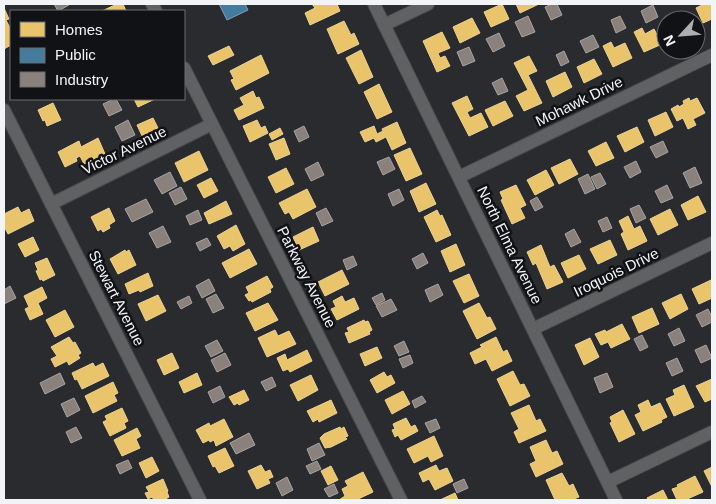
<svg xmlns="http://www.w3.org/2000/svg" width="716" height="504" viewBox="0 0 716 504" font-family="Helvetica,sans-serif">
<style>
.homes{fill:#e9c46a;stroke:#ecd295}
.public{fill:#457b9d;stroke:#799fb8}
.industry{fill:#8a817c;stroke:#a9a4a1}
.lines{fill:none;stroke-linecap:round;stroke-linejoin:round}
.minor-casing{stroke:#48494b;stroke-width:14}
.minor{stroke:#5f6163;stroke-width:12}
.labels{text-anchor:middle;dominant-baseline:central;stroke-width:5;stroke-linejoin:round;paint-order:stroke}
.street-label{font-size:15px;fill:#f2f4f8;stroke:#111215}
</style>
<rect width="100%" height="100%" fill="#292b2e"/>
<g class="homes">
<path d="M117 4H123L126 11H102Z"/>
<path d="M312 4H337L340 11 310 25 305 13 315 8Z"/>
<path d="M502 4 509 19 491 27 484 12Z"/>
<path d="M516 4H539L520 13Z"/>
<path d="M704 4H712V19L703 23 696 8Z"/>
<path d="M4 8 9 19 6 20 11 30V45L4 49Z"/>
<path d="M686 14 689 20H673Z"/>
<path d="M472 18 480 33 460 43 453 27Z"/>
<path d="M344 21 351 35 354 33 359 44 338 54 327 29Z"/>
<path d="M642 28 645 34 654 29 662 44 644 52 634 32Z"/>
<path d="M442 32 450 48 438 53 440 58 445 56 450 66 437 72 423 41Z"/>
<path d="M611 42 614 48 625 43 632 58 613 67 603 46Z"/>
<path d="M229 46 234 55 213 65 208 56Z"/>
<path d="M361 50 373 77 359 84 346 58Z"/>
<path d="M261 55 269 73 236 90 231 80 234 79 230 71Z"/>
<path d="M529 56 537 71 528 75 542 103 524 111 516 96 528 90 514 63Z"/>
<path d="M594 59 602 74 584 83 577 67Z"/>
<path d="M565 72 572 87 553 97 546 81Z"/>
<path d="M379 84 392 112 377 119 364 92Z"/>
<path d="M253 91 256 98 259 97 264 108 239 120 234 110 244 105 240 98Z"/>
<path d="M467 96 473 109 467 112 470 118 481 113 488 127 469 136 452 103Z"/>
<path d="M689 98 690 101 697 98 705 113 693 119 696 125 688 129 683 118 677 121 671 109 678 105 679 107 684 104 683 101Z"/>
<path d="M134 99H155L138 107Z"/>
<path d="M505 101 513 116 493 126 485 110Z"/>
<path d="M53 103 61 120 47 126 45 120 43 121 38 110Z"/>
<path d="M666 112 673 127 655 136 648 120Z"/>
<path d="M153 118 160 132 144 140 137 125Z"/>
<path d="M257 120 261 128 265 126 268 133 250 142 243 126Z"/>
<path d="M397 122 406 143 392 150 386 137 376 142 374 138 365 142 360 132 374 126 377 134 383 131 382 129Z"/>
<path d="M637 127 644 142 625 152 617 136Z"/>
<path d="M280 128 283 134 272 140 269 134Z"/>
<path d="M98 138 105 154 84 164 80 156 76 158 77 161 65 167 58 152 79 141 81 147Z"/>
<path d="M284 138 290 154 276 160 269 144Z"/>
<path d="M606 142 614 158 596 166 588 151Z"/>
<path d="M410 148 422 174 406 181 394 155Z"/>
<path d="M199 151 208 170 184 182 175 163Z"/>
<path d="M570 159 578 174 559 184 551 168Z"/>
<path d="M286 168 294 184 276 193 268 177Z"/>
<path d="M546 170 554 185 535 195 527 180Z"/>
<path d="M211 178 218 191 204 198 197 185Z"/>
<path d="M426 183 436 204 419 212 410 191Z"/>
<path d="M516 185 526 205 520 208 525 218 512 224 501 200 503 199 500 192Z"/>
<path d="M307 189 316 207 293 219 289 212 285 214 279 203Z"/>
<path d="M698 196 706 212 688 220 681 205Z"/>
<path d="M226 201 232 214 209 224 204 213Z"/>
<path d="M18 207 21 213 29 209 34 221 8 234 4 226V214Z"/>
<path d="M109 208 115 221 109 225 110 228 103 232 101 229 98 231 91 217Z"/>
<path d="M670 209 678 225 658 235 650 219Z"/>
<path d="M437 210 440 216 442 215 451 235 436 242 424 217Z"/>
<path d="M628 216 634 229 640 226 647 241 628 250 621 234 624 232 619 221Z"/>
<path d="M236 225 245 244 233 251 230 246 224 249 217 236Z"/>
<path d="M313 227 319 241 299 250 293 237Z"/>
<path d="M33 237 39 250 25 257 18 244Z"/>
<path d="M610 240 617 255 598 264 590 249Z"/>
<path d="M456 244 465 265 450 272 441 251Z"/>
<path d="M541 245 550 267 554 265 563 282 547 289 536 263 533 265 527 252Z"/>
<path d="M249 249 257 264 230 278 222 263Z"/>
<path d="M125 250 126 252 129 250 136 265 118 274 110 259Z"/>
<path d="M579 255 586 269 568 278 561 263Z"/>
<path d="M47 258 55 275 43 281 42 279 40 280 36 271 38 270 35 263Z"/>
<path d="M342 270 349 284 325 296 318 282Z"/>
<path d="M148 273 153 286 140 292 139 290 129 294 125 284Z"/>
<path d="M469 274 479 296 464 303 453 281Z"/>
<path d="M267 276 273 287 270 289 271 292 252 302 251 300 249 301 245 295 249 293 246 287Z"/>
<path d="M711 280 712 298 699 304 692 289Z"/>
<path d="M42 287 47 298 38 303 43 314 30 320 25 309 29 307 24 296Z"/>
<path d="M681 294 688 309 670 319 662 303Z"/>
<path d="M158 295 166 311 146 321 138 304Z"/>
<path d="M342 296 345 302 354 298 359 309 337 320 331 309 336 307 333 301Z"/>
<path d="M268 303 278 320 255 331 246 313Z"/>
<path d="M479 303 487 318 490 317 496 329 477 339 463 311Z"/>
<path d="M652 308 659 324 639 333 632 317Z"/>
<path d="M65 310 74 327 55 337 46 320Z"/>
<path d="M364 320 365 322 368 321 372 330 369 332 370 334 349 343 345 333 349 332 347 328Z"/>
<path d="M622 324 630 339 611 348 608 342 601 345 595 334 605 330 606 332Z"/>
<path d="M275 330 278 336 289 331 296 344 267 357 258 338Z"/>
<path d="M69 337 73 343 75 342 81 353 78 355 80 358 69 365 67 361 55 367 51 359 57 356 51 347Z"/>
<path d="M496 337 503 352 507 350 512 361 492 371 486 359 475 364 470 353 482 347 480 345Z"/>
<path d="M590 338 599 357 584 365 575 345Z"/>
<path d="M377 347 382 358 365 366 360 354Z"/>
<path d="M307 350 312 361 290 372 288 369 283 371 277 358 285 354 287 360Z"/>
<path d="M172 353 179 368 164 375 157 360Z"/>
<path d="M93 363 95 367 103 363 109 376 82 389 77 379 75 380 72 373Z"/>
<path d="M513 371 520 385 524 384 530 396 510 406 497 379Z"/>
<path d="M384 372 387 377 391 375 395 383 377 393 370 380Z"/>
<path d="M197 373 202 385 184 393 179 382Z"/>
<path d="M311 375 318 390 298 401 290 385Z"/>
<path d="M712 379V399L705 402 696 386Z"/>
<path d="M113 382 118 393 114 395 117 401 93 413 85 396Z"/>
<path d="M684 385 694 407 674 416 666 399 675 395 673 390Z"/>
<path d="M244 390 249 400 239 405 238 403 234 405 229 397Z"/>
<path d="M403 391 410 404 392 414 385 400Z"/>
<path d="M331 400 337 413 319 422 318 419 313 422 307 411Z"/>
<path d="M648 400 651 407 660 403 667 417 661 420 662 422 643 431 635 415 641 412 638 405Z"/>
<path d="M529 405 536 421 540 419 546 431 519 443 514 432 519 429 511 413Z"/>
<path d="M122 408 128 421 124 423 126 428 110 436 103 422 107 420 105 416Z"/>
<path d="M623 410 635 434 619 442 610 423 612 422 610 417Z"/>
<path d="M406 418 411 427 415 425 418 431 401 440 398 435 395 437 392 430 395 429 393 424Z"/>
<path d="M224 419 233 437 216 446 214 440 210 442 209 440 203 443 196 430 209 423 210 426Z"/>
<path d="M340 427 341 429 344 427 348 436 345 437 347 439 331 447 325 448 320 438 324 434Z"/>
<path d="M137 428 141 436 136 439 140 448 122 456 114 440Z"/>
<path d="M434 436 443 456 431 462 428 456 414 463 407 449Z"/>
<path d="M546 440 552 453 557 451 563 464 536 477 530 464 536 461 530 447Z"/>
<path d="M225 448 234 466 219 473 215 466 213 467 208 456Z"/>
<path d="M152 457 159 471 146 478 139 463Z"/>
<path d="M261 465 265 472 270 470 273 477 268 479 270 483 257 489 248 471Z"/>
<path d="M436 465 439 471 447 468 453 481 435 490 429 479 423 482 419 473Z"/>
<path d="M331 466 338 480 328 485 321 471Z"/>
<path d="M712 467V487L704 471Z"/>
<path d="M363 472 373 492 356 500H339L345 496 342 489 348 486 345 481Z"/>
<path d="M562 473 569 486 573 484 579 497 571 500H555L546 480Z"/>
<path d="M695 476 703 492 685 500H677L672 489 678 487 677 485Z"/>
<path d="M163 479 168 491 167 492 169 497 164 500H154L152 497 148 499 145 493 149 492 146 487Z"/>
<path d="M663 490 668 500H648L647 498Z"/>
<path d="M455 493 458 500H440Z"/>
</g>
<path class="public" d="M219 4H245L248 10 227 20Z"/>
<g class="industry">
<path d="M54 4H69V5L58 11Z"/>
<path d="M552 4H557L562 15 551 20 545 7Z"/>
<path d="M653 5 658 17 646 23 641 11Z"/>
<path d="M528 16 535 32 522 37 515 22Z"/>
<path d="M620 16 626 28 616 33 611 20Z"/>
<path d="M499 33 505 46 493 52 486 39Z"/>
<path d="M593 35 599 47 586 53 580 41Z"/>
<path d="M469 47 475 61 463 66 457 52Z"/>
<path d="M564 51 569 62 561 66 556 55Z"/>
<path d="M502 78 508 91 498 95 492 83Z"/>
<path d="M114 99H116L122 110 109 116 103 104Z"/>
<path d="M128 120 135 135 122 141 115 127Z"/>
<path d="M304 126 309 137 299 142 294 131Z"/>
<path d="M663 141 668 152 656 158 650 147Z"/>
<path d="M389 157 395 169 383 175 377 162Z"/>
<path d="M636 161 641 172 630 178 624 167Z"/>
<path d="M318 162 324 175 311 181 305 169Z"/>
<path d="M695 167 702 183 690 188 683 173Z"/>
<path d="M170 172 177 186 162 194 154 180Z"/>
<path d="M600 173 606 184 597 189 591 177Z"/>
<path d="M588 174 595 189 585 194 578 179Z"/>
<path d="M667 185 673 198 661 203 655 191Z"/>
<path d="M181 187 187 199 175 205 169 193Z"/>
<path d="M399 189 404 200 393 206 388 194Z"/>
<path d="M537 197 543 207 535 211 530 201Z"/>
<path d="M146 199 153 212 132 222 125 209Z"/>
<path d="M639 205 646 218 636 223 630 209Z"/>
<path d="M326 208 333 221 322 226 316 213Z"/>
<path d="M198 210 202 220 190 225 186 216Z"/>
<path d="M607 217 612 228 603 232 598 221Z"/>
<path d="M163 226 171 242 157 248 149 233Z"/>
<path d="M574 229 581 242 571 247 565 234Z"/>
<path d="M207 238 211 245 200 251 196 243Z"/>
<path d="M423 253 428 263 417 269 412 259Z"/>
<path d="M353 256 357 265 347 270 343 260Z"/>
<path d="M209 279 215 291 202 298 196 286Z"/>
<path d="M438 284 443 295 430 302 425 290Z"/>
<path d="M10 286 16 298 4 304V290Z"/>
<path d="M382 293 385 300 376 305 372 298Z"/>
<path d="M216 294 224 308 213 313 206 299Z"/>
<path d="M189 296 192 303 181 309 177 302Z"/>
<path d="M391 299 397 310 382 317 376 306Z"/>
<path d="M708 309 712 317V322L702 327 696 315Z"/>
<path d="M679 328 685 341 674 346 668 334Z"/>
<path d="M642 335 648 347 640 351 634 339Z"/>
<path d="M217 340 223 351 211 357 205 346Z"/>
<path d="M404 341 409 352 399 356 394 346Z"/>
<path d="M706 345 712 358 701 363 695 350Z"/>
<path d="M225 353 231 365 217 372 211 360Z"/>
<path d="M410 355 413 363 403 368 399 359Z"/>
<path d="M677 358 683 371 672 376 666 363Z"/>
<path d="M60 373 65 384 45 394 40 383Z"/>
<path d="M607 373 613 387 600 393 594 378Z"/>
<path d="M272 377 276 386 266 391 261 382Z"/>
<path d="M220 386 225 397 213 403 208 392Z"/>
<path d="M422 396 426 402 415 408 412 401Z"/>
<path d="M74 398 80 410 67 417 61 404Z"/>
<path d="M436 419 440 428 430 433 425 423Z"/>
<path d="M76 427 82 438 71 443 66 432Z"/>
<path d="M249 433 255 445 236 454 230 443Z"/>
<path d="M319 443 325 455 312 461 307 449Z"/>
<path d="M128 460 132 468 120 474 116 465Z"/>
<path d="M317 461 321 469 310 474 306 466Z"/>
<path d="M287 477 293 490 282 496 276 483Z"/>
<path d="M464 479 468 488 457 493 453 484Z"/>
<path d="M334 484 338 493 329 497 324 489Z"/>
</g>
<g class="lines">
<defs>
<g id="minor">
<path d="M152 4 156 11"/>
<path d="M374 4 616 500"/>
<path d="M384 25 428 4"/>
<path d="M184 68 401 500"/>
<path d="M4 110 200 500"/>
<path d="M459 177 712 55"/>
<path d="M51 204 212 124"/>
<path d="M533 329 712 243"/>
<path d="M608 482 712 432"/>
</g>
</defs>
<use href="#minor" class="minor-casing"/>
<use href="#minor" class="minor"/>
</g>
<g class="labels">
<g class="street-label">
<text transform="translate(579 101) rotate(-26)">Mohawk Drive</text>
<text transform="translate(124 150) rotate(-26)">Victor Avenue</text>
<text transform="translate(510 245) rotate(64)">North Elma Avenue</text>
<text transform="translate(616 272) rotate(-26)">Iroquois Drive</text>
<text transform="translate(307 277) rotate(63)">Parkway Avenue</text>
<text transform="translate(117 298) rotate(63)">Stewart Avenue</text>
</g>
</g>
<rect width="716" height="504" fill="none" stroke="#f2f4f8" stroke-width="10"/>
<rect x="10" y="10" width="175" height="90" fill="#111215" stroke="#6b6c70"/>
<rect x="20" y="22" width="25" height="15" fill="#e9c46a" stroke="#6b6c70"/>
<text x="55" y="35" font-size="15" fill="#f2f4f8">Homes</text>
<rect x="20" y="48" width="25" height="15" fill="#457b9d" stroke="#6b6c70"/>
<text x="55" y="60" font-size="15" fill="#f2f4f8">Public</text>
<rect x="20" y="72" width="25" height="15" fill="#8a817c" stroke="#6b6c70"/>
<text x="55" y="85" font-size="15" fill="#f2f4f8">Industry</text>
<g transform="translate(681 35) rotate(244)"><circle r="24" fill="#111215" stroke="#6b6c70"/>
<path d="M0-4L9 19L0 12L-9 19Z" fill="#acaeb1"/>
<text y="-8" font-size="14" font-weight="bold" text-anchor="middle" fill="#f2f4f8">N</text>
</g>
</svg>
